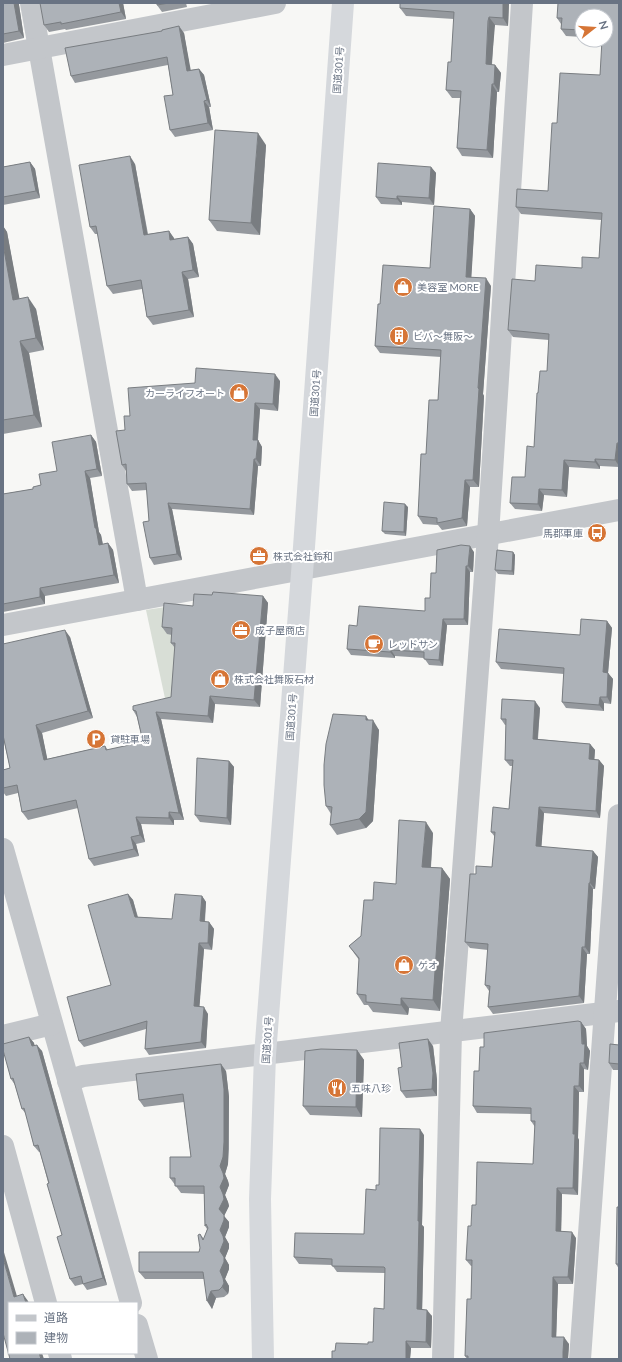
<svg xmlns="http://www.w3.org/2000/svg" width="622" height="1362" viewBox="0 0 622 1362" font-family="Lato,'Noto Sans JP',sans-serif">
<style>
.green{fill:#d8ded6}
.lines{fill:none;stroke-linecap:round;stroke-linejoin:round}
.minor{stroke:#c3c6ca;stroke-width:22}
.highway{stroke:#d5d8dc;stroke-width:22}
.wall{fill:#95999e}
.shaded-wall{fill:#797d81}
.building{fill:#adb2b8;stroke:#797d81}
.labels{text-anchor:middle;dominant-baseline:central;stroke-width:4;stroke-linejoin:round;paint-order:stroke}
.street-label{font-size:10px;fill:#697383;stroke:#fff}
.poi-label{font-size:10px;fill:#697383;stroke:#fff;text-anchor:start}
</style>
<rect width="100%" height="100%" fill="#f7f7f5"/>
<path class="green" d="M178 605 171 702 166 703 146 610Z"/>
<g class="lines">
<g class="minor">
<path d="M31 3 137 600"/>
<path d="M3 55 275 3"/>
<path d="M3 625 619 510"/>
<path d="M3 849 131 1303"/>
<path d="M3 1036 52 1024"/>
<path d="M68 1081 83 1076 619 1011"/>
<path d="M3 1146 46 1303"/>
<path d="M137 1325 147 1359"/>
<path d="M59 1353 61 1359"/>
<path d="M443 1359 451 1032 488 535 522 3"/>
<path d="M580 1359 619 815"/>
</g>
<path class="highway" d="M263 1359 260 1199 265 1055 304 547 343 3"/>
</g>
<g class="wall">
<path d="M3 3H19V5L24 38 3 43Z"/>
<path d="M123 3 126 19 66 30 65 29 49 32 44 25Z"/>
<path d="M157 3H186L187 7 162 12 157 5Z"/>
<path d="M400 3H509L508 26 495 25 494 28 492 65H495L501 73 499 92H497L493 158 462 156 457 148 460 98H452L446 90 451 62 454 19 406 16 400 8Z"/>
<path d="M619 3V467L600 466V469L569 467 567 497 544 495 542 511 515 509 510 503 525 477 534 447 538 393 547 371 549 340 513 337 508 330 535 281 582 268 599 258 601 220 521 214 516 207 548 191 557 123 600 75 606 16H582V37L566 36 561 29V24L557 18Z"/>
<path d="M184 33 190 70 199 69 204 75 211 107H209L213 130 175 137 170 130 173 95 168 65 75 83 71 76Z"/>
<path d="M266 145 260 235 217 231 209 220Z"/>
<path d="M30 162 35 169 40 198 3 205V167Z"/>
<path d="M135 164 148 234 169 231 174 239 188 237 193 244 199 277 188 279 194 317 153 325 147 317 142 289 113 294 107 286 98 234H95L90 227Z"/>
<path d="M431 167 436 173 434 205 402 202V205L381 204 376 197Z"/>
<path d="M470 209 475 216 471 277 491 286 483 394 484 396 479 487H470L467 526 442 530 438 525 423 524 418 516 426 454 438 400 441 357 380 353 375 346 380 304 430 268Z"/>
<path d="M3 226 7 232 19 299 36 309 44 350 29 353 42 427 3 434Z"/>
<path d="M280 381 278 411 260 409 258 440 262 447 261 466H258L254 515 172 509 182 560 154 565 150 558 149 521 147 490 132 491 127 484 126 471 122 465 125 430 130 416Z"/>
<path d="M91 435 96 442 102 476 90 478 99 532 101 535 103 544 108 543 113 550 119 583 45 596V604L3 612V494L33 489 41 485 57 471Z"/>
<path d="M408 507 406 536 385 534 382 531Z"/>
<path d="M474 552 473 572H470L468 625H447L443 666 429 665 424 658 395 656V658L351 655 347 649 357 626 425 611 430 598 436 573Z"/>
<path d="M513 552 515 555 514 575 498 574 495 570Z"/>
<path d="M212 595 263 596 268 603 260 707 215 704 213 723 161 719 184 820H174V825L141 824 145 842 136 844 139 856 94 866 89 859 78 808 28 820 22 812 18 793 6 796 3 792V770L10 768 3 737V644L70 637 93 718 42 733 47 759 105 746 108 750 143 742 137 717 133 710 171 697 175 648 171 643 172 635 167 634 162 627 193 606Z"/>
<path d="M607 621 612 628 608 673 613 679 611 704 604 703V711L566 708 562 702 564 674 501 669 496 662 580 635Z"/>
<path d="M540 708 538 739 590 744 595 750 594 759 599 760 604 766 600 818 544 813 541 847 593 851 598 857 595 889H593L590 954H587L584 1003 493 1014 488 1007 489 991 485 985 488 950 470 948 465 942 476 874 492 867 495 837 491 832 509 809 512 766H510L505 760 506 725H505L501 719Z"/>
<path d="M369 720 379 730 373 821 366 828 337 835 330 825 331 814 326 806Z"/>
<path d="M229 761 234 767 231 825 200 822 195 815Z"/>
<path d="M433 833 431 867 442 868 450 879 440 1011 409 1008 408 1015 373 1012 368 1005H364L357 994 359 960 349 946 361 936 373 900 396 884Z"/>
<path d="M128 894 133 900 138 917 172 919 202 896 206 902 205 922H209L214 929 212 950 204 949 199 1007 208 1014 206 1048 149 1055 145 1049 146 1029 84 1047 79 1041 111 985Z"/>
<path d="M581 1022 586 1029 587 1046 590 1051 588 1070 584 1069V1092H579L578 1138 579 1140 578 1195 562 1194 561 1231 576 1238 573 1284H558L556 1337 569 1344 568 1359H467L465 1356 471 1299 472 1266H471L466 1260 471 1226 476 1205 533 1164 535 1127 531 1121V1114L477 1113 473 1106 479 1071 484 1047Z"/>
<path d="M29 1037 34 1043V1046L42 1051 107 1285 87 1290 83 1284 75 1286 70 1279 62 1235 40 1152H39L34 1146 26 1114 22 1109 15 1085 11 1079Z"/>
<path d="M619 1045V1070H613L609 1063Z"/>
<path d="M433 1046 437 1080V1096L406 1098 401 1091 402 1067Z"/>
<path d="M357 1050 364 1060 362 1117 310 1115 303 1106Z"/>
<path d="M226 1071 229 1097V1149L228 1164 225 1174 228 1181 229 1185 225 1195 228 1202 229 1206 224 1216 229 1222V1227L225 1237 229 1244V1248L225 1258 229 1265V1269L225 1279 229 1286V1290L228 1294 224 1297 216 1298 212 1309 204 1279H145L139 1272 199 1252 200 1248V1234L204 1239 207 1229 205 1226 204 1194 181 1193 170 1178 191 1157 184 1102 144 1107 139 1100Z"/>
<path d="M424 1135 422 1225 424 1227 422 1310 432 1316 431 1348H411L410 1359H332L335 1351 368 1344 373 1342 384 1309 385 1273 337 1272 332 1265 299 1264 294 1257 364 1234 376 1190 379 1185Z"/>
<path d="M619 1194V1269L616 1264Z"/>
</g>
<g class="shaded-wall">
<path d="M14 3H19V5L24 38 19 31Z"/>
<path d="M119 3H123L126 19 121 12Z"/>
<path d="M503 3H509L508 26 503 18Z"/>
<path d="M489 17 495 25 491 72 486 64Z"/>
<path d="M179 26 184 33 192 77 187 71Z"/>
<path d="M495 65 501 73 499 92 494 84Z"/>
<path d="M199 69 204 75 211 107 207 100Z"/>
<path d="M492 84 497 92 493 158 487 150Z"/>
<path d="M204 101 209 107 213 130 208 123Z"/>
<path d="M258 133 266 145 260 235 251 223Z"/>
<path d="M130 156 135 164 149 243 144 235Z"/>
<path d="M30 162 35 169 40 198 36 191Z"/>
<path d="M431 167 436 173 434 205 429 198Z"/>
<path d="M397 196 402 202V205L397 199Z"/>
<path d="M470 209 475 216 471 284 466 277Z"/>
<path d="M3 226 7 232 22 312 13 300 3 244Z"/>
<path d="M169 231 174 238 176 247 170 240Z"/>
<path d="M188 237 193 244 199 277 193 270Z"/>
<path d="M182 272 188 279 194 317 189 310Z"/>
<path d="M486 278 491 286 483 394 484 396 479 487 473 480 478 388Z"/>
<path d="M28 297 36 309 44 350 36 338Z"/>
<path d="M20 341 29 353 42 427 34 415Z"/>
<path d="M275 374 280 381 278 411 273 404Z"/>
<path d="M255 403 260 409 257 447 253 440Z"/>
<path d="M91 435 96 442 102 476 97 469Z"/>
<path d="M258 440 262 447 261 466 256 459Z"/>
<path d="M617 443 619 446V466L615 460Z"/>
<path d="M254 459 258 466 254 515 250 509Z"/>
<path d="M595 459 600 466V469L595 462Z"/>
<path d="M564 460 569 467 567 497 562 490Z"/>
<path d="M85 471 90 478 99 532 101 535 104 552 99 545 95 528Z"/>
<path d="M465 480 470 487 467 526 462 518Z"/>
<path d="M539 489 544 495 542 511 538 504Z"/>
<path d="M168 503 172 509 182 560 177 554Z"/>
<path d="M405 504 408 507 406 536 404 532Z"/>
<path d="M108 543 113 550 119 583 114 575Z"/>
<path d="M470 546 474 552 473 572 468 566Z"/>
<path d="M513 552 515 555 514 575 512 571Z"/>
<path d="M466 566 470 572 468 625 464 619Z"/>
<path d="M40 588 45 596V604L40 597Z"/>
<path d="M263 596 268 603 260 707 254 700Z"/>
<path d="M443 619 447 625 443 666 439 660Z"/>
<path d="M607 621 612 628 608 673 613 679 611 704 607 697 603 672Z"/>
<path d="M65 630 70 637 93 718 88 711Z"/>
<path d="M391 650 395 656V658L390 652Z"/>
<path d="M210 696 215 704 213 723 208 716Z"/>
<path d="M600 697 604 703V711L599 705Z"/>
<path d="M535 701 540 708 537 745 533 739Z"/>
<path d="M156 712 161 719 184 820 179 813Z"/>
<path d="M366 716 372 725 373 720 379 730 373 821 366 828 359 819Z"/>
<path d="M36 725 42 733 49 767 44 760Z"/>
<path d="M590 744 595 750 594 766 589 759Z"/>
<path d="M599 760 604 766 600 818 596 811Z"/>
<path d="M229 761 234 767 231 825 227 818Z"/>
<path d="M539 807 544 813 541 853 536 846Z"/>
<path d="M169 812 174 820V825L169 818Z"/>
<path d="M136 817 141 824 145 842 140 835Z"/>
<path d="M426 822 433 833 430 877 422 867Z"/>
<path d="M131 837 136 844 139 856 134 849Z"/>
<path d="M593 851 598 857 595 889 590 883Z"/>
<path d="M442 868 450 879 440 1011 433 1000Z"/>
<path d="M589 883 593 889 590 954 585 947Z"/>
<path d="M128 894 133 900 139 923 135 917Z"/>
<path d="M202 896 206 902 204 928 200 921Z"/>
<path d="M209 922 214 929 212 950 208 943Z"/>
<path d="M199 943 204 949 199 1013 194 1006Z"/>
<path d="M582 947 587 954 584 1003 579 996Z"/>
<path d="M401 998 409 1008 408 1015 401 1005Z"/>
<path d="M204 1007 208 1014 206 1048 201 1042Z"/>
<path d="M581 1022 586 1029 587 1046 590 1051 588 1070 584 1063Z"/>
<path d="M29 1037 34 1043 37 1053 32 1046Z"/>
<path d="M428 1039 433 1046 437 1080V1096L432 1089Z"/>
<path d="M37 1045 42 1051 107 1285 103 1278Z"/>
<path d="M357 1050 364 1060 362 1117 356 1107Z"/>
<path d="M580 1063 584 1069V1092L579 1086Z"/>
<path d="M221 1064 226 1071 229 1097 228 1164 225 1174 228 1181 229 1185 225 1195 228 1202 229 1206 224 1216 229 1222V1227L225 1237 229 1244V1248L225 1258 229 1265V1269L225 1279 229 1286V1290L228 1294 222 1287 220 1271 219 1209Z"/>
<path d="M574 1086 579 1092 578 1138 579 1140 578 1195 573 1188V1134Z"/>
<path d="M420 1129 424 1135 422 1225 424 1227 422 1316 417 1309 418 1221Z"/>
<path d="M557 1188 562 1194 561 1238 556 1231Z"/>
<path d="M572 1232 576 1238 573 1284 568 1277Z"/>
<path d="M3 1249 19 1303 14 1297 3 1258Z"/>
<path d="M553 1277 558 1284 556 1343 552 1337Z"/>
<path d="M211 1291 216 1298 212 1309 207 1301Z"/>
<path d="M23 1294 28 1301 29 1303H26Z"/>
<path d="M427 1310 432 1316 431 1348 426 1342Z"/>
<path d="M564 1337 569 1344 568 1359H563V1352Z"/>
<path d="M406 1341 411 1348 410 1359H406Z"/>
<path d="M39 1353H42L44 1359H41Z"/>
</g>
<g class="building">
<path d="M3 3H14L19 31 3 34Z"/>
<path d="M40 3H119L121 12 61 24V22L44 25Z"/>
<path d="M157 3H169L157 5Z"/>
<path d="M400 3H503V18L489 17 488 21 486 64 495 65 494 84H492L487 150 457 148 461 91 446 90 448 62H451L454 12 400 8Z"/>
<path d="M558 3H619V443H617L615 460 595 459V462L564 460 562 490 539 489 538 504 510 503 512 477H525L527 446 534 447 537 393H538L540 371H547L549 334 508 330 512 279 535 281 536 265 582 268V257L599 258 602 213 516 207 517 189 548 191 552 123H557L560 73 600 75 602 40H606V16H582V30L561 29 562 18H557Z"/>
<path d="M179 26 187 71 199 69 207 100 204 101 208 123 170 130 164 96 173 95 167 57 71 76 65 48 162 31V30Z"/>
<path d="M215 130 258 133 251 223 209 220Z"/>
<path d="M130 156 144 235 169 231 170 240 188 237 193 270 182 272 189 310 147 317 141 280 107 286 96 226 90 227 79 165Z"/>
<path d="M30 162 36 191 3 197V167Z"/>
<path d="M378 163 431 167 429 198 397 196V199L376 197Z"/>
<path d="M434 206 470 209 466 277 486 278 478 388 479 389 473 480H465L462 518 437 523V518L418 516 421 454H426L429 400H438L441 350 375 346 378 304H380L383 265 430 268Z"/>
<path d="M3 244 13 300 28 297 36 338 20 341 34 415 3 420Z"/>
<path d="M196 368 275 374 273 404 255 403 253 440H258L256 459H254L250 509 168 503 177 554 150 558 143 522 149 521 146 483 127 484 126 464 122 465 116 431 125 430 124 416H130L128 388 195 383Z"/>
<path d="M91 435 97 469 85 471 95 528H96L99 545 108 543 114 575 40 588V597L3 604V494L33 489V487L41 485 39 474 57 471 52 442Z"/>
<path d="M384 502 405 504 404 532 382 531Z"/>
<path d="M461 545 470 546 468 566H466L464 619H443L439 660 424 659V652L391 650 390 652 347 649 349 625 357 626 359 606 425 611V598H430L431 573H436L437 550Z"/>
<path d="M497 550 513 552 512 571 495 570Z"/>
<path d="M213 592 263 596 254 700 210 696 208 716 156 712 179 813 169 812V818L136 817 140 835 131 837 134 849 89 859 76 800 22 812 17 785 3 788V770L10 768 3 735V644L65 630 88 711 36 725 44 760 105 746 106 750 143 742 136 711 133 710V706L171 697 175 643H171L172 628 162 627 164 603 193 606 194 594 212 595Z"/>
<path d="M581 619 607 621 603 672 608 673 607 697H600L599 705 562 702 564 668 496 662 499 629 580 635Z"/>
<path d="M502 699 535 701 533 739 590 744 589 759 599 760 596 811 539 807 536 846 593 851 590 883H589L585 947H582L579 996 488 1007 490 986 485 985 488 944 465 942 470 874H476V866L492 867 495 832H491L493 807 509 809 513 760H505L506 719H501Z"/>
<path d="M333 714 366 716V720H373L366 812 359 819 330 825 332 807 326 806 324 785V765L326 744Z"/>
<path d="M197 758 229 761 227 818 195 815Z"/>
<path d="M399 820 426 822 422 867 442 868 433 1000 401 998V1005L366 1002V995L357 994 359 958 349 946 361 936 364 900H373L374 882 396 884Z"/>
<path d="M128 894 135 917 172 919 175 894 202 896 200 921 209 922 208 943H199L194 1006 204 1007 201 1042 145 1049 147 1021 79 1041 67 997 111 985 88 905Z"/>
<path d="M578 1021 581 1022 582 1044H585L584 1063H580L579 1086H574L573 1134H575L573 1188H557L556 1231 572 1232 568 1277H553L552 1337H564L563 1352V1359H468V1356H465L467 1299H471L472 1260H466L468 1226H471L472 1205H476L477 1162 533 1164 535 1121H531V1108L473 1106 474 1071H479L480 1047H484V1033Z"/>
<path d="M29 1037 32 1046 37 1045 103 1278 83 1284 81 1276 70 1279 57 1237 62 1235 47 1184 49 1183 38 1145 34 1146 24 1108 22 1109 13 1078 11 1079 3 1050V1044Z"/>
<path d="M428 1039 433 1073 432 1089 401 1091 398 1068 402 1067 399 1043Z"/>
<path d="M610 1044 619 1045V1064L609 1063Z"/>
<path d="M321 1049 357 1050 356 1107 303 1106 305 1051Z"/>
<path d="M221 1064 224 1089V1142L223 1157 220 1166 223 1173 224 1178 220 1187 223 1194 224 1199 219 1209 224 1215V1220L220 1230 223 1236 224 1241 220 1251 224 1257V1262L220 1271 223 1278 224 1283 222 1287 219 1290 211 1291 207 1301 203 1272H139V1252H199L200 1248 198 1235 200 1234 203 1240 208 1228 206 1224 205 1226 204 1186H175V1178H170V1157H191L183 1094 139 1100 136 1074Z"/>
<path d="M380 1128 420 1129 418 1221H419L417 1309 427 1310 426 1342 406 1341V1359H332V1351H335L336 1343 368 1344V1342H373L374 1308 384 1309 385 1268 384 1267 332 1266V1259L294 1257 295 1233 364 1234 366 1189 376 1190V1185H379Z"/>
<path d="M619 1194V1264H616L617 1207H619Z"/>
<path d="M3 1258 14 1297 23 1294 26 1303H9V1353H39L41 1359H10L3 1333Z"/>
</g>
<defs>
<symbol id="shop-disc" viewBox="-11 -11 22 22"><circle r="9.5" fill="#d67536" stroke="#fff"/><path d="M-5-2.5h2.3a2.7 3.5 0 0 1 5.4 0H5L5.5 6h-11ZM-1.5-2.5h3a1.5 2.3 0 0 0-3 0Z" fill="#fff"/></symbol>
<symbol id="building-disc" viewBox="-11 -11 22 22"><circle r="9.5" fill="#d67536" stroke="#fff"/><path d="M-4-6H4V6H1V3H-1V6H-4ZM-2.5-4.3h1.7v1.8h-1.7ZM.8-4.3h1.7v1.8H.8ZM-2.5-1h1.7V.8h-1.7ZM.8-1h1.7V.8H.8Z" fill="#fff"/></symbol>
<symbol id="bus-disc" viewBox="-11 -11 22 22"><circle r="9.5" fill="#d67536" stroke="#fff"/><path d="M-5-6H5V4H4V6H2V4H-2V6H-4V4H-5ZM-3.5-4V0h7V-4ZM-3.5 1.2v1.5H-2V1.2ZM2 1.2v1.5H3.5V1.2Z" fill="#fff"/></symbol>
<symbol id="office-disc" viewBox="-11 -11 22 22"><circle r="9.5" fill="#d67536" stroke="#fff"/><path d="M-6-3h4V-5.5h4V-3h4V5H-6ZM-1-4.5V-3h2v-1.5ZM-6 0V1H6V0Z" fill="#fff"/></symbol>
<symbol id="cafe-disc" viewBox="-11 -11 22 22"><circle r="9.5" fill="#d67536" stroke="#fff"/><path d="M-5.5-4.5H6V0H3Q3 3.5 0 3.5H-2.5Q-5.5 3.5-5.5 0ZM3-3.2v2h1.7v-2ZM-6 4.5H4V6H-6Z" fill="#fff"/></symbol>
<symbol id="parking-disc" viewBox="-11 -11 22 22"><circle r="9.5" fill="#d67536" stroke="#fff"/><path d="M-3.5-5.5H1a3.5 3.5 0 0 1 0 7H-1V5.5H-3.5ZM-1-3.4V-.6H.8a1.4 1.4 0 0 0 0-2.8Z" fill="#fff"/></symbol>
<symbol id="restaurant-disc" viewBox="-11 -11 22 22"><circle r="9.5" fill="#d67536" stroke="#fff"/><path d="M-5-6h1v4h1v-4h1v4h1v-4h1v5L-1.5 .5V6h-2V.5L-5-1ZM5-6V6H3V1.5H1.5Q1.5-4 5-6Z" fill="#fff"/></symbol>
</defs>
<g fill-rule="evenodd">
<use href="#shop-disc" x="392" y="276" width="22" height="22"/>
<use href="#building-disc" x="388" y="325" width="22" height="22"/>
<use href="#shop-disc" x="228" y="382" width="22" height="22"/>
<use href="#bus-disc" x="586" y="522" width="22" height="22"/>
<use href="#office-disc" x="248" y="545" width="22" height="22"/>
<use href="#office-disc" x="230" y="619" width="22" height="22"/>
<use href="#cafe-disc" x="363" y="633" width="22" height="22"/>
<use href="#shop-disc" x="209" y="668" width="22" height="22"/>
<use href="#parking-disc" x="85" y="728" width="22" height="22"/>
<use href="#shop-disc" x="393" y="954" width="22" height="22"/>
<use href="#restaurant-disc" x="326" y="1077" width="22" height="22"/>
</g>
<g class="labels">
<g class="street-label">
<text transform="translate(338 70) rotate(-86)">国道301号</text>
<text transform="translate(315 393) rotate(-86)">国道301号</text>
<text transform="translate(291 717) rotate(-86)">国道301号</text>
<text transform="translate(267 1040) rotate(-86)">国道301号</text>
</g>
<g class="poi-label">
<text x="417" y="287">美容室 MORE</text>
<text x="413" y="336">ビバ～舞阪～</text>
<text x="225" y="393" text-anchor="end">カーライフオート</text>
<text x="583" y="533" text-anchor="end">馬郡車庫</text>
<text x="273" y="556">株式会社鈴和</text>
<text x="255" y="630">成子屋商店</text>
<text x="388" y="644">レッドサン</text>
<text x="234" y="679">株式会社舞阪石材</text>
<text x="110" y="739">貸駐車場</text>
<text x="418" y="965">ゲオ</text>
<text x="351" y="1088">五味八珍</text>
</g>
</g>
<rect width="622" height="1362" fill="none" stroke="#697383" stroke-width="8"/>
<rect x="8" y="1302" width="130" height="52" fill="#ffffff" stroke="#c3c7cd"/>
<rect x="16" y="1315" width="20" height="6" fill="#c3c6ca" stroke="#c3c7cd"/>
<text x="44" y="1322" font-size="12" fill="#697383">道路</text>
<rect x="16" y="1332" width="20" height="12" fill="#adb2b8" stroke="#c3c7cd"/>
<text x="44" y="1342" font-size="12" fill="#697383">建物</text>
<g transform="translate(594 28) rotate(73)"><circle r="19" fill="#ffffff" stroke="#c3c7cd"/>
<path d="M0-3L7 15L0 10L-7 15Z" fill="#d67536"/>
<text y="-6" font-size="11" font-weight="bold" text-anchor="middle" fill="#697383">N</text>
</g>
</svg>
